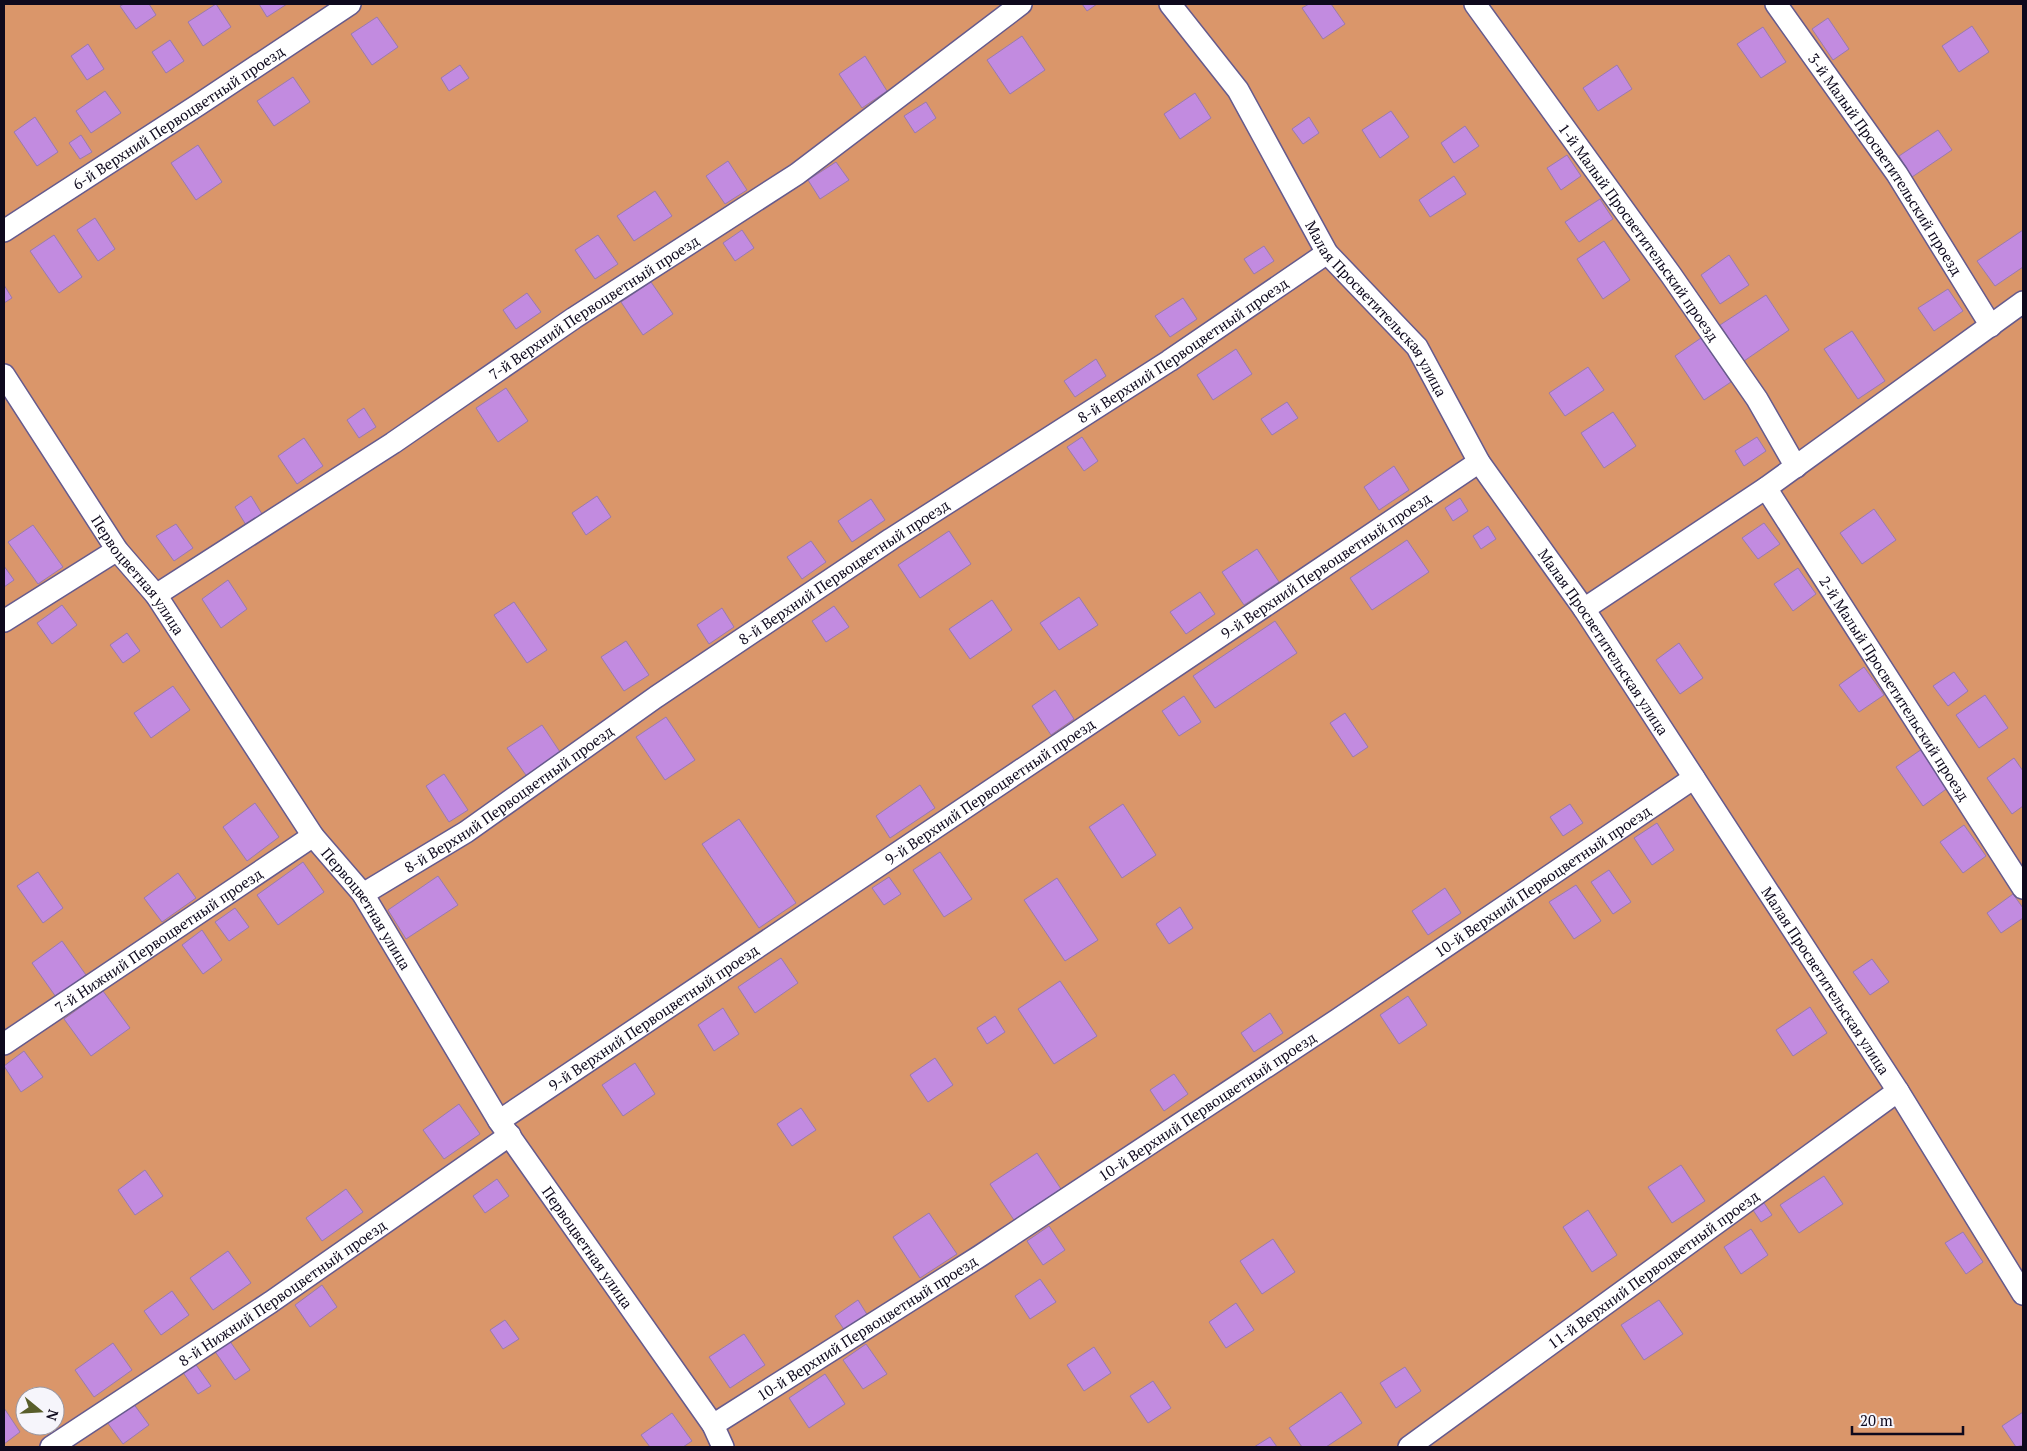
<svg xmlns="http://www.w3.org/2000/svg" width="2027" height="1451" viewBox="0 0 2027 1451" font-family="'PT Serif',serif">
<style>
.green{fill:#da966a;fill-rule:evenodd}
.building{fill:#c28be0;stroke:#9a7aac}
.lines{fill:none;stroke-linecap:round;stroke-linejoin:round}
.service-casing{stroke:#655a8d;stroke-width:24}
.service{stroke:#fff;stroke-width:21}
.labels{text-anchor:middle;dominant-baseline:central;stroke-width:4;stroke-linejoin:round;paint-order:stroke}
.street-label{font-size:15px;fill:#0e091d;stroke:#f6f5fb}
</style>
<rect width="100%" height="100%" fill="#d6cefd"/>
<path class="green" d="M4 4H2023V1447H4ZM25 1396H55V1426H25Z"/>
<g class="building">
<path d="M124 4H149L156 15 136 29 120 6Z"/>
<path d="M216 4 231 27 203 46 188 22Z"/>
<path d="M259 4H287L267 17Z"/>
<path d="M1082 4H1097L1087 11Z"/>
<path d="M1309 4H1331L1345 24 1323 39 1302 8Z"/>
<path d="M377 17 398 47 372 65 351 34Z"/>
<path d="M1828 18 1849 49 1833 60 1812 29Z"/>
<path d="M1972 26 1989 52 1959 72 1942 46Z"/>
<path d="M1763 27 1786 62 1761 78 1737 44Z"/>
<path d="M1022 36 1045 70 1010 94 987 60Z"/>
<path d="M170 40 184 61 166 73 152 52Z"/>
<path d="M88 44 104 69 87 80 71 56Z"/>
<path d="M865 56 887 91 862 108 839 74Z"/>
<path d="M460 65 469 78 449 91 441 78Z"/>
<path d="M1617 65 1632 89 1598 111 1583 88Z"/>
<path d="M293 77 310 102 274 126 257 101Z"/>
<path d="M105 91 121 113 91 133 76 111Z"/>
<path d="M1195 93 1211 118 1180 139 1164 114Z"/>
<path d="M926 102 936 118 915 133 904 116Z"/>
<path d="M1391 111 1409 137 1380 158 1362 130Z"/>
<path d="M35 117 58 152 37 166 14 132Z"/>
<path d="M1309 117 1319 133 1303 144 1292 129Z"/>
<path d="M1465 126 1479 146 1454 163 1441 143Z"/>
<path d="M1938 130 1952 150 1912 177 1899 156Z"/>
<path d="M81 135 92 152 80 159 69 143Z"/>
<path d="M198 145 222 182 196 200 171 163Z"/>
<path d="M1567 155 1581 176 1561 190 1547 168Z"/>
<path d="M728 161 747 190 725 204 706 176Z"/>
<path d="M836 162 849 180 820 199 808 180Z"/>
<path d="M1454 176 1466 194 1430 217 1419 200Z"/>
<path d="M655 191 672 216 634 241 617 216Z"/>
<path d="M1600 199 1613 219 1579 242 1565 222Z"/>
<path d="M95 218 115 249 98 261 77 230Z"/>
<path d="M742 230 754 248 735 261 723 243Z"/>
<path d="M2023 230V267L1995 286 1977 261Z"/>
<path d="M54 235 82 277 59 293 30 251Z"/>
<path d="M598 235 618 264 595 279 575 250Z"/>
<path d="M1604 241 1630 280 1603 299 1577 259Z"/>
<path d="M1264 246 1274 261 1254 274 1244 259Z"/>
<path d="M1729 255 1749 285 1720 304 1701 275Z"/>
<path d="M651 282 673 314 643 335 621 302Z"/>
<path d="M4 285 12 298 4 303Z"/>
<path d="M1948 289 1963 311 1934 331 1918 308Z"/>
<path d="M527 293 541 312 516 329 503 310Z"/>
<path d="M1766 295 1789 330 1744 361 1720 325Z"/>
<path d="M1183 298 1197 319 1170 337 1155 316Z"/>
<path d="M1852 331 1885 381 1858 399 1824 349Z"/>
<path d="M1701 338 1731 382 1704 400 1675 356Z"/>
<path d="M1236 349 1252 374 1213 400 1197 375Z"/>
<path d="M1096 359 1106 376 1075 397 1064 381Z"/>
<path d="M1588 367 1604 390 1565 416 1549 393Z"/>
<path d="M506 388 528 421 498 442 476 408Z"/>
<path d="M1287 402 1298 418 1272 435 1261 419Z"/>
<path d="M364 408 376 427 359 438 347 420Z"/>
<path d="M1613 412 1636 446 1604 468 1581 433Z"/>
<path d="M1082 437 1098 461 1084 471 1067 447Z"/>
<path d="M1757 437 1766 451 1744 466 1735 451Z"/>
<path d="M304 438 323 466 297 484 278 456Z"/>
<path d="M1394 466 1409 490 1379 510 1364 487Z"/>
<path d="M251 496 262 514 246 525 235 507Z"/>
<path d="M597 496 611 517 586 535 572 513Z"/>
<path d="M1460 498 1468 511 1453 521 1445 508Z"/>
<path d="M871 499 885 520 852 542 838 521Z"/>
<path d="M1874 509 1896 540 1862 564 1840 533Z"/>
<path d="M1764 523 1780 544 1758 559 1742 538Z"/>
<path d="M176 524 193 548 174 561 156 536Z"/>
<path d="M33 525 63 567 38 584 8 542Z"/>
<path d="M1488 526 1496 539 1481 549 1473 536Z"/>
<path d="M949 531 971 564 920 598 898 565Z"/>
<path d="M1407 540 1429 572 1372 610 1350 578Z"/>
<path d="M811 541 826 562 802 579 787 557Z"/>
<path d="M1257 549 1279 582 1244 605 1222 572Z"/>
<path d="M4 566 14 580 4 587Z"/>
<path d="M1798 568 1816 594 1793 611 1774 584Z"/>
<path d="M228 580 247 609 221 628 202 599Z"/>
<path d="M1200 592 1215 614 1186 634 1170 612Z"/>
<path d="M1079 597 1098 625 1059 650 1040 623Z"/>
<path d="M992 600 1012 630 970 659 949 629Z"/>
<path d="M514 602 547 650 527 663 494 615Z"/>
<path d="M62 605 77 625 52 644 37 623Z"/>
<path d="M834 606 849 627 826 642 812 621Z"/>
<path d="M722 608 734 627 709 644 697 625Z"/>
<path d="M1275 621 1297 653 1215 708 1193 676Z"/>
<path d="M127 633 140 651 123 663 110 645Z"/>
<path d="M626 641 649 675 624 691 601 657Z"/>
<path d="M1679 643 1703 678 1680 694 1656 660Z"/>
<path d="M1864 667 1884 695 1859 712 1839 685Z"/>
<path d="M1954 672 1968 691 1948 706 1933 686Z"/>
<path d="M173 686 190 710 151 738 134 713Z"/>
<path d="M1055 690 1074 719 1051 735 1032 706Z"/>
<path d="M1985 695 2008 728 1979 748 1956 715Z"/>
<path d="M1184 696 1201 722 1179 736 1162 711Z"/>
<path d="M1345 713 1368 747 1353 757 1330 723Z"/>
<path d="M666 717 695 760 665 780 636 737Z"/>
<path d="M542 725 562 755 528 778 507 748Z"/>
<path d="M1922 749 1949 787 1923 806 1896 767Z"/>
<path d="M2014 758 2023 771V806L2012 814 1987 778Z"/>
<path d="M444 774 468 810 449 822 426 786Z"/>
<path d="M920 785 935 808 890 838 876 816Z"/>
<path d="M255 803 279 837 247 861 223 827Z"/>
<path d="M1123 804 1156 855 1122 878 1089 827Z"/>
<path d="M1570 804 1583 823 1563 836 1550 817Z"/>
<path d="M739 819 796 903 759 928 702 844Z"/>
<path d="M1657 823 1674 850 1652 865 1634 838Z"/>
<path d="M1964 825 1986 856 1963 873 1940 842Z"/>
<path d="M940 852 972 899 944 917 913 870Z"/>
<path d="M303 862 324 892 278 925 257 895Z"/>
<path d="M1609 870 1631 902 1613 914 1591 882Z"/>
<path d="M38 872 63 908 43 923 17 886Z"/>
<path d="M178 873 196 898 162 922 144 898Z"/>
<path d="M438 876 458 905 406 939 388 910Z"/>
<path d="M889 877 901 894 884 905 872 888Z"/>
<path d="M1057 878 1098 940 1065 961 1024 900Z"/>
<path d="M1576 885 1601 921 1574 939 1549 902Z"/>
<path d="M1445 888 1461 913 1428 935 1412 911Z"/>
<path d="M2013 894 2023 908V918L2001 933 1987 913Z"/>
<path d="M1180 907 1193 928 1169 944 1156 924Z"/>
<path d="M235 908 249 927 229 941 215 922Z"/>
<path d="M202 930 222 960 203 974 182 945Z"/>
<path d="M62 941 86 975 56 997 32 963Z"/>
<path d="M781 958 798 983 755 1013 738 987Z"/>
<path d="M1872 959 1889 982 1870 995 1853 972Z"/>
<path d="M1060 981 1097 1036 1054 1064 1018 1009Z"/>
<path d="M103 991 130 1028 91 1056 64 1019Z"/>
<path d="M1408 996 1427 1025 1399 1044 1380 1015Z"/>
<path d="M1810 1007 1827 1033 1793 1056 1776 1030Z"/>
<path d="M723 1008 739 1034 714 1051 698 1025Z"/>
<path d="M1270 1013 1283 1033 1254 1052 1241 1033Z"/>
<path d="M995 1016 1005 1032 987 1044 977 1028Z"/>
<path d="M24 1051 43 1077 21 1092 4 1066Z"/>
<path d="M935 1058 953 1085 928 1102 910 1075Z"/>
<path d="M635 1063 655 1094 623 1116 602 1085Z"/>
<path d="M1174 1074 1188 1094 1164 1111 1150 1090Z"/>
<path d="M459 1104 480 1134 444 1159 423 1130Z"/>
<path d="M801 1108 816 1130 792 1146 777 1124Z"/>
<path d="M1037 1153 1061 1189 1014 1220 990 1184Z"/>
<path d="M1681 1165 1705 1201 1672 1223 1648 1187Z"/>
<path d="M145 1170 163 1196 135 1215 118 1190Z"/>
<path d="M1824 1176 1843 1204 1799 1233 1780 1205Z"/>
<path d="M497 1179 509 1196 485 1213 473 1196Z"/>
<path d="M346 1189 363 1212 322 1241 306 1218Z"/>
<path d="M1764 1203 1772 1215 1761 1222 1753 1210Z"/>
<path d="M1588 1210 1617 1255 1592 1272 1563 1227Z"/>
<path d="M929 1213 957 1254 920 1278 893 1237Z"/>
<path d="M1049 1226 1065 1250 1043 1265 1027 1241Z"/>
<path d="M1751 1229 1768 1255 1741 1274 1724 1247Z"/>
<path d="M1963 1232 1983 1262 1966 1274 1945 1243Z"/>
<path d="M1273 1239 1295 1272 1262 1294 1240 1261Z"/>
<path d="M228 1251 251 1283 213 1310 190 1278Z"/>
<path d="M1040 1279 1056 1302 1030 1319 1015 1296Z"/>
<path d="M322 1285 337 1307 310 1327 295 1305Z"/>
<path d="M172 1291 189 1315 161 1335 144 1311Z"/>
<path d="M858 1300 868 1316 845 1331 835 1316Z"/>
<path d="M1659 1300 1683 1334 1644 1360 1621 1325Z"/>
<path d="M1236 1303 1254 1330 1226 1348 1209 1322Z"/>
<path d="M505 1320 519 1339 503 1349 490 1330Z"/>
<path d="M744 1334 765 1365 730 1388 709 1357Z"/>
<path d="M229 1340 250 1370 235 1380 214 1350Z"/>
<path d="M113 1343 132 1370 94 1397 75 1370Z"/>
<path d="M866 1344 887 1374 863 1389 843 1360Z"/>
<path d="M1094 1347 1111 1373 1084 1391 1067 1365Z"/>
<path d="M194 1362 211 1386 198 1394 182 1371Z"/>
<path d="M1405 1367 1421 1391 1396 1408 1380 1383Z"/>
<path d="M825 1374 845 1404 809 1428 789 1398Z"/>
<path d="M1153 1381 1171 1408 1148 1423 1130 1396Z"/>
<path d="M1341 1392 1362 1423 1326 1447H1302L1289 1428Z"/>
<path d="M133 1403 149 1425 123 1444 107 1422Z"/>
<path d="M4 1408 20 1432 4 1444Z"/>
<path d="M2023 1412V1445L2016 1447 2002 1426Z"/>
<path d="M672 1413 692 1441 683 1447H650L641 1435Z"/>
<path d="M1270 1437 1277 1447H1254Z"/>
</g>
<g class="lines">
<defs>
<g id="service">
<path id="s1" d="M1170 4 1238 90 1327 253 1417 347 1479 462 1584 609 1898 1091 2023 1294"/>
<path id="s2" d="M1475 4 1671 275 1757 399 1796 467"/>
<path id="s3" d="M1776 4 1897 174 1991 326"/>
<path id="s4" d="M4 231 198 105 350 4"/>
<path id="s5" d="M4 375 117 550 156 595 313 836 363 894 499 1121 713 1425 723 1447"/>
<path id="s6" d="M1766 488 2023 888"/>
<path id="s7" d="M156 595 393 443 574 318 797 174 1021 4"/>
<path d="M1584 609 1766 488 2023 302"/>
<path d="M4 621 117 550"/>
<path id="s8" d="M363 894 466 832 656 697 891 539 1169 361 1327 253"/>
<path id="s9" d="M4 1044 313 836"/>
<path id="s10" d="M499 1121 1479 462"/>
<path id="s11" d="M713 1425 980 1256 1337 1020 1694 778"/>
<path id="s12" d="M51 1447 271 1302 510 1135"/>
<path id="s13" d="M1409 1447 1898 1091"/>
</g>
</defs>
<use href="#service" class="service-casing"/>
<use href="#service" class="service"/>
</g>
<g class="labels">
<g class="street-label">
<text stroke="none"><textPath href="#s4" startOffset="208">6-й Верхний Первоцветный проезд</textPath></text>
<text stroke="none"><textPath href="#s3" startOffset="194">3-й Малый Просветительский проезд</textPath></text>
<text stroke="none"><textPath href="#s2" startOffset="281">1-й Малый Просветительский проезд</textPath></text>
<text stroke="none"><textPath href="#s7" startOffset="524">7-й Верхний Первоцветный проезд</textPath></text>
<text stroke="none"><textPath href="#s1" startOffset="370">Малая Просветительская улица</textPath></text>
<text stroke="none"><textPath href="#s8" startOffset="984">8-й Верхний Первоцветный проезд</textPath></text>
<text stroke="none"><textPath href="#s10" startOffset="996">9-й Верхний Первоцветный проезд</textPath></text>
<text stroke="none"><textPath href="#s8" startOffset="579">8-й Верхний Первоцветный проезд</textPath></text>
<text stroke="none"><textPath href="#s5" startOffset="241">Первоцветная улица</textPath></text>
<text stroke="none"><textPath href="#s1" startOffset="775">Малая Просветительская улица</textPath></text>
<text stroke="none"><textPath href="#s6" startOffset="238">2-й Малый Просветительский проезд</textPath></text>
<text stroke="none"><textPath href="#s10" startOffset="591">9-й Верхний Первоцветный проезд</textPath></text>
<text stroke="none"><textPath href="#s8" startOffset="174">8-й Верхний Первоцветный проезд</textPath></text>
<text stroke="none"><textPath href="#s11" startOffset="992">10-й Верхний Первоцветный проезд</textPath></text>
<text stroke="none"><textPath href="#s5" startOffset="646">Первоцветная улица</textPath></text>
<text stroke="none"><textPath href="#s9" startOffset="186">7-й Нижний Первоцветный проезд</textPath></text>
<text stroke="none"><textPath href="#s1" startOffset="1180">Малая Просветительская улица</textPath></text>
<text stroke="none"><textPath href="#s10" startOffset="186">9-й Верхний Первоцветный проезд</textPath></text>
<text stroke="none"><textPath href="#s11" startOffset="588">10-й Верхний Первоцветный проезд</textPath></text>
<text stroke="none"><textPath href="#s5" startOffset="1051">Первоцветная улица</textPath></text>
<text stroke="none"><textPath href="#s13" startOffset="302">11-й Верхний Первоцветный проезд</textPath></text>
<text stroke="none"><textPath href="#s12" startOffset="278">8-й Нижний Первоцветный проезд</textPath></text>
<text stroke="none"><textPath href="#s11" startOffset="182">10-й Верхний Первоцветный проезд</textPath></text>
</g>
</g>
<rect width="2027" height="1451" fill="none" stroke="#0e091d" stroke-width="10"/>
<g transform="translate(40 1411) rotate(108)"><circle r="24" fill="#f6f5fb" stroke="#9997a2"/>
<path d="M0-4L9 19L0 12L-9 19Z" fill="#595e2b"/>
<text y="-8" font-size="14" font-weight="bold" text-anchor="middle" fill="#0e091d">N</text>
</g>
<path d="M1852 1426v8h111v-8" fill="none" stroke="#0e091d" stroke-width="2.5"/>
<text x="1860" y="1426" font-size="15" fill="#0e091d" stroke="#f6f5fb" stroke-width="4" paint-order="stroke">20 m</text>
</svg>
